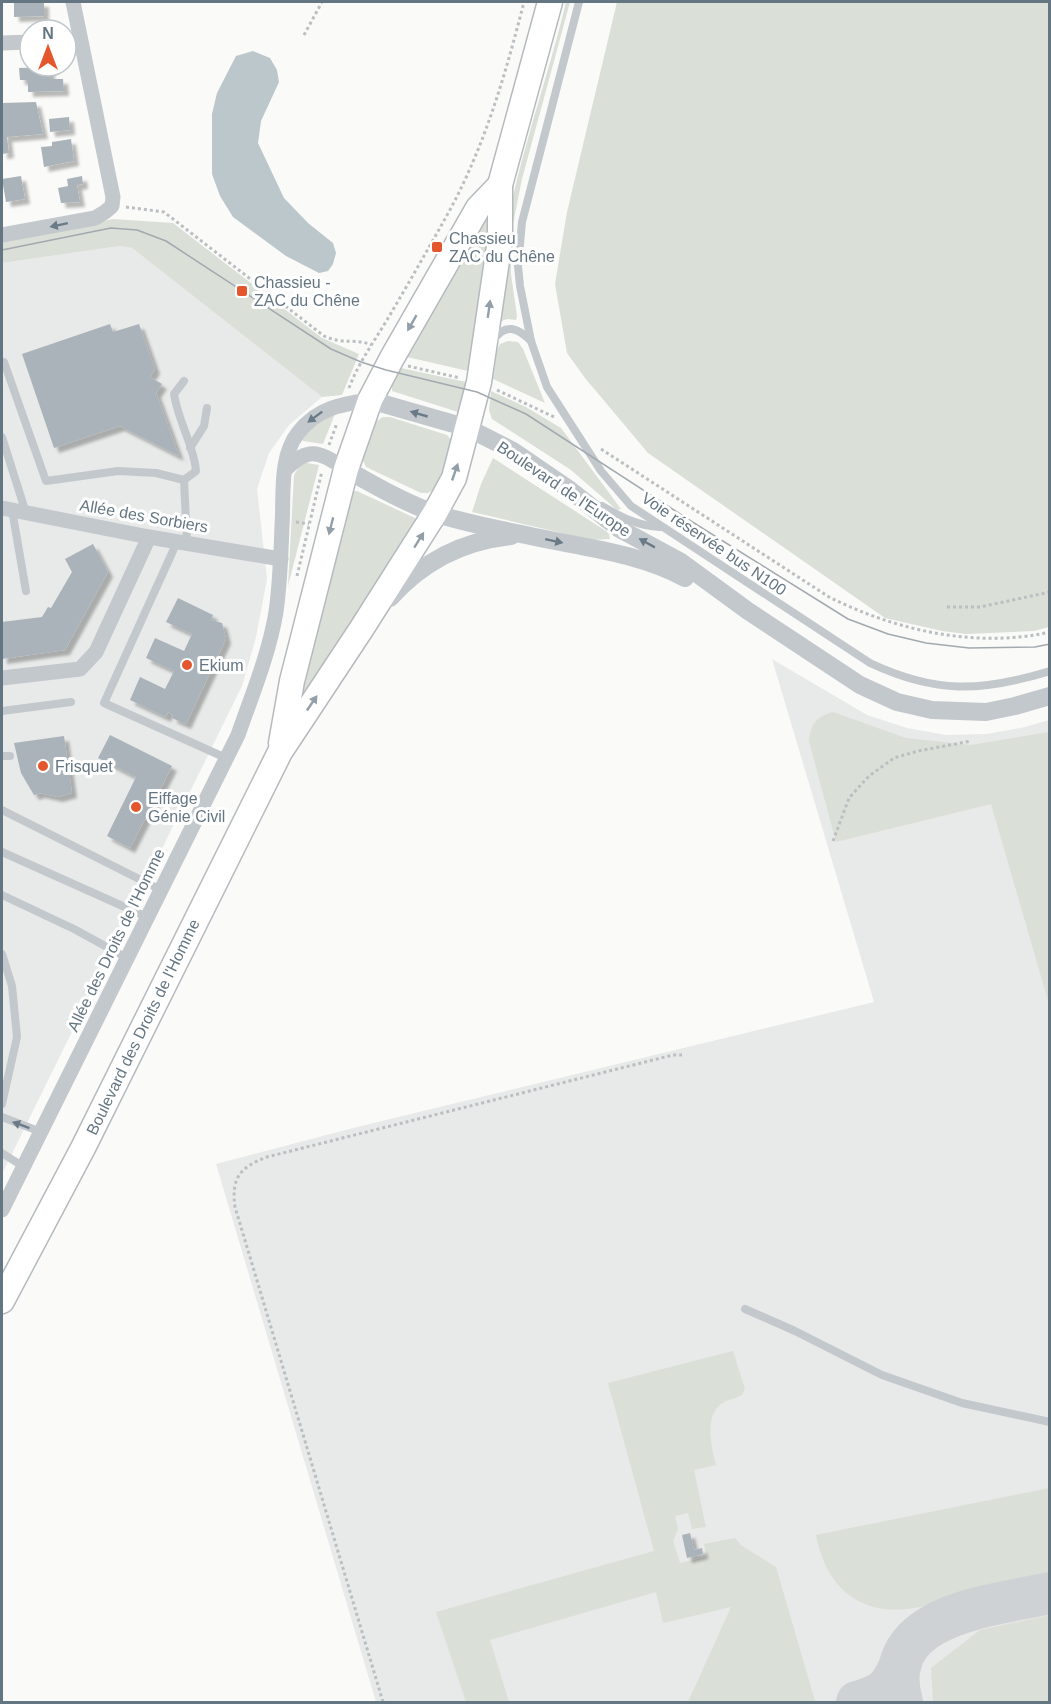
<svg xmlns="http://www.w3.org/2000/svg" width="1051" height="1704" viewBox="0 0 1051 1704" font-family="Arial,sans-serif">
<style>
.built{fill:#e8e9e9}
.green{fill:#dadfd7}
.water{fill:#bbc7cb}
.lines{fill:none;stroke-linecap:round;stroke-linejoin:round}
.taxiway{stroke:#ced2d4;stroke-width:42}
.building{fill:#aab3b9;filter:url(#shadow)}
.primary-casing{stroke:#b5babe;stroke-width:27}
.path{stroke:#bbbfc2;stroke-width:3;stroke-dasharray:3 3;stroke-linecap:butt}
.service{stroke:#c3c8cc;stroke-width:8}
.minor{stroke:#c3c8cc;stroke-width:15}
.tertiary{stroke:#c3c8cc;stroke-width:18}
.primary{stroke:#fff;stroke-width:24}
.tram{stroke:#a2aab0;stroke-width:1.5}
.oneway{fill:#6a7a87}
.oneway2{fill:#939fa8}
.poi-dot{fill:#e4572e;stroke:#fff;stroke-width:2}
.labels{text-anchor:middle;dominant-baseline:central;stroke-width:6;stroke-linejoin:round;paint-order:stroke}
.poi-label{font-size:16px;fill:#657683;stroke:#fff;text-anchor:start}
.street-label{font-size:16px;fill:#657683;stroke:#fff}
</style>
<defs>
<filter id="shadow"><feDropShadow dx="5" dy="5" stdDeviation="1.5" flood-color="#0004"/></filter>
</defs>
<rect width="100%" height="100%" fill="#fafaf8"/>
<g class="built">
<path d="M120 246 132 248 322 397 289 425 269 453 257 489 267 579 256 637 242 686 2 1174V263Z"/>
<path d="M772 659 867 715 907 728 946 735 987 734 1025 727 1049 720V1702H376L216 1164 357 1127 874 1002Z"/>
</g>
<g class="green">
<path d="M566 2H570L522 179 511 234V274L517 316 516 320 507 319 499 322C495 215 542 105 566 2Z"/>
<path d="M617 2H1049V627L1034 631 966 634 942 631 885 618 648 453 585 378 567 353 555 284 567 212Z"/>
<path d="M487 209H494L468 371 407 357Z"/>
<path d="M113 219 173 223 322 338 359 354 342 395 322 397 132 248 120 246 2 263V242Z"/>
<path d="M508 341 518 342 523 349 545 403 493 379 497 350 500 344Z"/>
<path d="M401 368 466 382 460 411 458 412 392 391V386Z"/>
<path d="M491 391 526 407 561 428 621 509 617 510 571 470 492 419 489 410Z"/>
<path d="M335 414 323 444 303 441 301 438 311 426Z"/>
<path d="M383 417H390L447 435 451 440 452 451 436 488 428 493H421L366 467 362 458 374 423Z"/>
<path d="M493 458 609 533 610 539 592 540 472 512 481 484Z"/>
<path d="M307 463 319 465 288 586 294 475 301 464Z"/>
<path d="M353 491H357L417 519 305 696H303L302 692 350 494Z"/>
<path d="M833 712 906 738 971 745 1049 732V1004L991 804 836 842 809 741C811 723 816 717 833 712Z"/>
<path d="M733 1351 745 1389 742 1395C737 1398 730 1399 724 1402 703 1414 711 1446 716 1465L694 1470 706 1527 692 1529 688 1513 675 1516 678 1529 673 1541 680 1563 707 1557 704 1544 735 1538 742 1546 776 1567 815 1701 688 1702 731 1607 663 1623 656 1592 490 1640 509 1702H466L436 1612 654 1551 608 1383Z"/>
<path d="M1049 1488V1578C1019 1585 989 1592 959 1598 944 1601 929 1606 914 1608 859 1617 826 1587 816 1535Z"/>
<path d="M1049 1615V1702H933L931 1668 980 1630Z"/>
</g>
<path class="water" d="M253 51 270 58 277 70 279 82 261 121 258 143 284 198 308 223 333 243 336 253 333 264 328 271 319 273 286 256 233 217 220 196 212 174V114L217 93 236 56Z"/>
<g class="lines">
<g class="taxiway">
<path d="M875 1702H857C884 1694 890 1689 901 1663"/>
<path d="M902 1702C877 1614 991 1606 1050 1593"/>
</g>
</g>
<g class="building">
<path d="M14 2H44V16L14 17Z"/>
<path d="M50 67V79H63L64 91 28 92V80H20L19 68Z"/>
<path d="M36 102 43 134 7 137 9 153 2 154V103Z"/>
<path d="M69 117 70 130 50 132 49 119Z"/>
<path d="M71 139 74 161 44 167 41 147 52 146V142Z"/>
<path d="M21 176 25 199 6 202 2 179Z"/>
<path d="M82 176 83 184 77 185 80 202 61 203 58 188 68 186 67 179Z"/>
<path d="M110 324 113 332 139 324 155 369 150 377 162 384 156 393 179 456 120 426 54 448 22 354Z"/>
<path d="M93 544 108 572 65 650 2 659V622L42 617 48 607 51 608 72 572 65 559Z"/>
<path d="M178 598 213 615 211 620 222 623 226 639 186 724 172 718 173 715 168 712 166 717 130 700 140 677 165 689 174 671 146 658 155 638 184 651 192 634 166 622Z"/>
<path d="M110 735 172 766 130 848 107 836 136 777 98 758Z"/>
<path d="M64 736 72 793 58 797 40 793 34 795 21 773 14 743Z"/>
<path d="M690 1533 694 1550 702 1548 703 1554 687 1558 682 1535Z"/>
</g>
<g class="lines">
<defs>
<g id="primary">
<path d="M281 743 292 681 346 469 370 400 392 358 478 208 500 185"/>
<path d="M2 1301 83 1148 280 752 362 628 435 513 454 478 479 382 500 240V185L550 2"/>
</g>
</defs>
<use href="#primary" class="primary-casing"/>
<g class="path">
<path d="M304 35 322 2"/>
<path d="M126 207 164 212 324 336C343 345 357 338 371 345"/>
<path d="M408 366 460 378"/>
<path d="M349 388C358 364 373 343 387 320 407 286 427 251 446 217 484 149 505 76 524 2"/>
<path d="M497 390 554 417"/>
<path d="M329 445 337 423"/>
<path d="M601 449 829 597C895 630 976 649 1050 632"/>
<path d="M296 522 309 524"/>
<path d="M297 576 322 471"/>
<path d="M947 607H980L1050 592"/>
<path d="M833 841 849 798 869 776 894 758 918 751 971 741"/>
<path d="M383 1702 235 1207C231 1178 240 1167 267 1157L673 1055H682"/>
</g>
<g class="service">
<path d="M579 2 522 222 518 266 520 286 531 341 547 387 601 471 631 506 870 663C936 694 981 692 1050 671"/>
<path d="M493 341C505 322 518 328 531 341"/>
<path d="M4 362 46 481 118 471 156 473 184 480 187 543"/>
<path d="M184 381 174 394C178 421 194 446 196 471L184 480"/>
<path d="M2 437 26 513"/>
<path d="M190 448 204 426 207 408"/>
<path d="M602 506C621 517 638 526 660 527"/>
<path d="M12 510 26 591"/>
<path d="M177 542 104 703 226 758"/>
<path d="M2 711 71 702"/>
<path d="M2 756H10"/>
<path d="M2 810 161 890"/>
<path d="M2 852 147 917"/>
<path d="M2 895 74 929 127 958"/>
<path d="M2 954 12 986 17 1037 2 1104"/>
<path d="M2 1117 41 1132"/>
<path d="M2 1153 24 1167"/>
<path d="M745 1309 795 1331 882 1375 962 1403 1050 1422"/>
</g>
<g class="minor">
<path d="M2 43 30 42"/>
<path d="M2 235 95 218 105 212 112 206 113 197 73 2"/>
<path d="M285 470C310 445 318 452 346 469"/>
<path d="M2 508 149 537 281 559"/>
<path d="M2 678 80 669 96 652 149 537"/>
<path d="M2 1210 238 735C252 695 269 654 276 612 280 584 281 555 282 526 284 496 279 457 298 433 317 408 342 404 370 400"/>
</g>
<g class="tertiary">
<path d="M370 400 468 428 513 451 570 490 618 528 681 562 748 611 860 685 897 702 932 710 986 712 1015 706 1050 696"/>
<path d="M346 469C373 485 407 504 437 514 465 523 496 529 526 535 579 547 637 552 685 578"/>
<path d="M390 598C422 562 462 541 511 536"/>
</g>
<use href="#primary" class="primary"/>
<path class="tram" d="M2 250 111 228 137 230 166 241 331 349 361 362 386 370 477 392 526 414 694 523 848 619 888 634 926 643 969 648 1035 647 1050 644"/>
</g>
<defs><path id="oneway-solid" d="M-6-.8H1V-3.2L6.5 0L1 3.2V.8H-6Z" transform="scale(1.5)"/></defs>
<g class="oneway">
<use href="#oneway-solid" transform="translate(59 225) rotate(168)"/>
<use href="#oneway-solid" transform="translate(419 414) rotate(-164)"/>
<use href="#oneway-solid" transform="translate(315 417) rotate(143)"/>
<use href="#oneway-solid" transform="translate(554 541) rotate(12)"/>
<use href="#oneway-solid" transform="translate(647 543) rotate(-151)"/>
<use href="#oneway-solid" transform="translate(21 1125) rotate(-160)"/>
</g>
<g class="oneway2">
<use href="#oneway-solid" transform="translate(489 309) rotate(-82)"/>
<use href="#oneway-solid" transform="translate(412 323) rotate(120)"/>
<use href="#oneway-solid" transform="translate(455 472) rotate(-71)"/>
<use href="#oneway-solid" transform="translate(331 526) rotate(104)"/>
<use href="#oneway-solid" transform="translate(419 540) rotate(-58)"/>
<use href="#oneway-solid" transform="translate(312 703) rotate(-56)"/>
</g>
<g class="poi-dot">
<rect x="431" y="241" width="12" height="12" rx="3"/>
<rect x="236" y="285" width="12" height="12" rx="3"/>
<circle cx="187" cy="665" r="6"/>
<circle cx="43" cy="766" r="6"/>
<circle cx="136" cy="807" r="6"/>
</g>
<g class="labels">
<g class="poi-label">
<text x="449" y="238">Chassieu<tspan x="449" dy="18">ZAC du Chêne</tspan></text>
<text x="254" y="282">Chassieu -<tspan x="254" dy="18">ZAC du Chêne</tspan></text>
<text x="199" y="665">Ekium</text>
<text x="55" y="766">Frisquet</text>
<text x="148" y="798">Eiffage<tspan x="148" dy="18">Génie Civil</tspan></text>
</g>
<g class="street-label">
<text transform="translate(564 489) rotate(34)">Boulevard de l'Europe</text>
<text transform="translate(144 516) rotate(10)">Allée des Sorbiers</text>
<text transform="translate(714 544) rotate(34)">Voie réservée bus N100</text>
<text transform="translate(116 940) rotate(-64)">Allée des Droits de l'Homme</text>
<text transform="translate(143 1027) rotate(-64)">Boulevard des Droits de l'Homme</text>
</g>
</g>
<rect width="1051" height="1704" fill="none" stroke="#657683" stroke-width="6"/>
<g transform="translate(48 48)"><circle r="28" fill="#ffffff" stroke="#c1c8cd" stroke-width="1.5"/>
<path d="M0-4.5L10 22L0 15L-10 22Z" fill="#e4572e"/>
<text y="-9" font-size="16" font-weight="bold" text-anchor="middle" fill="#657683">N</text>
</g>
</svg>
